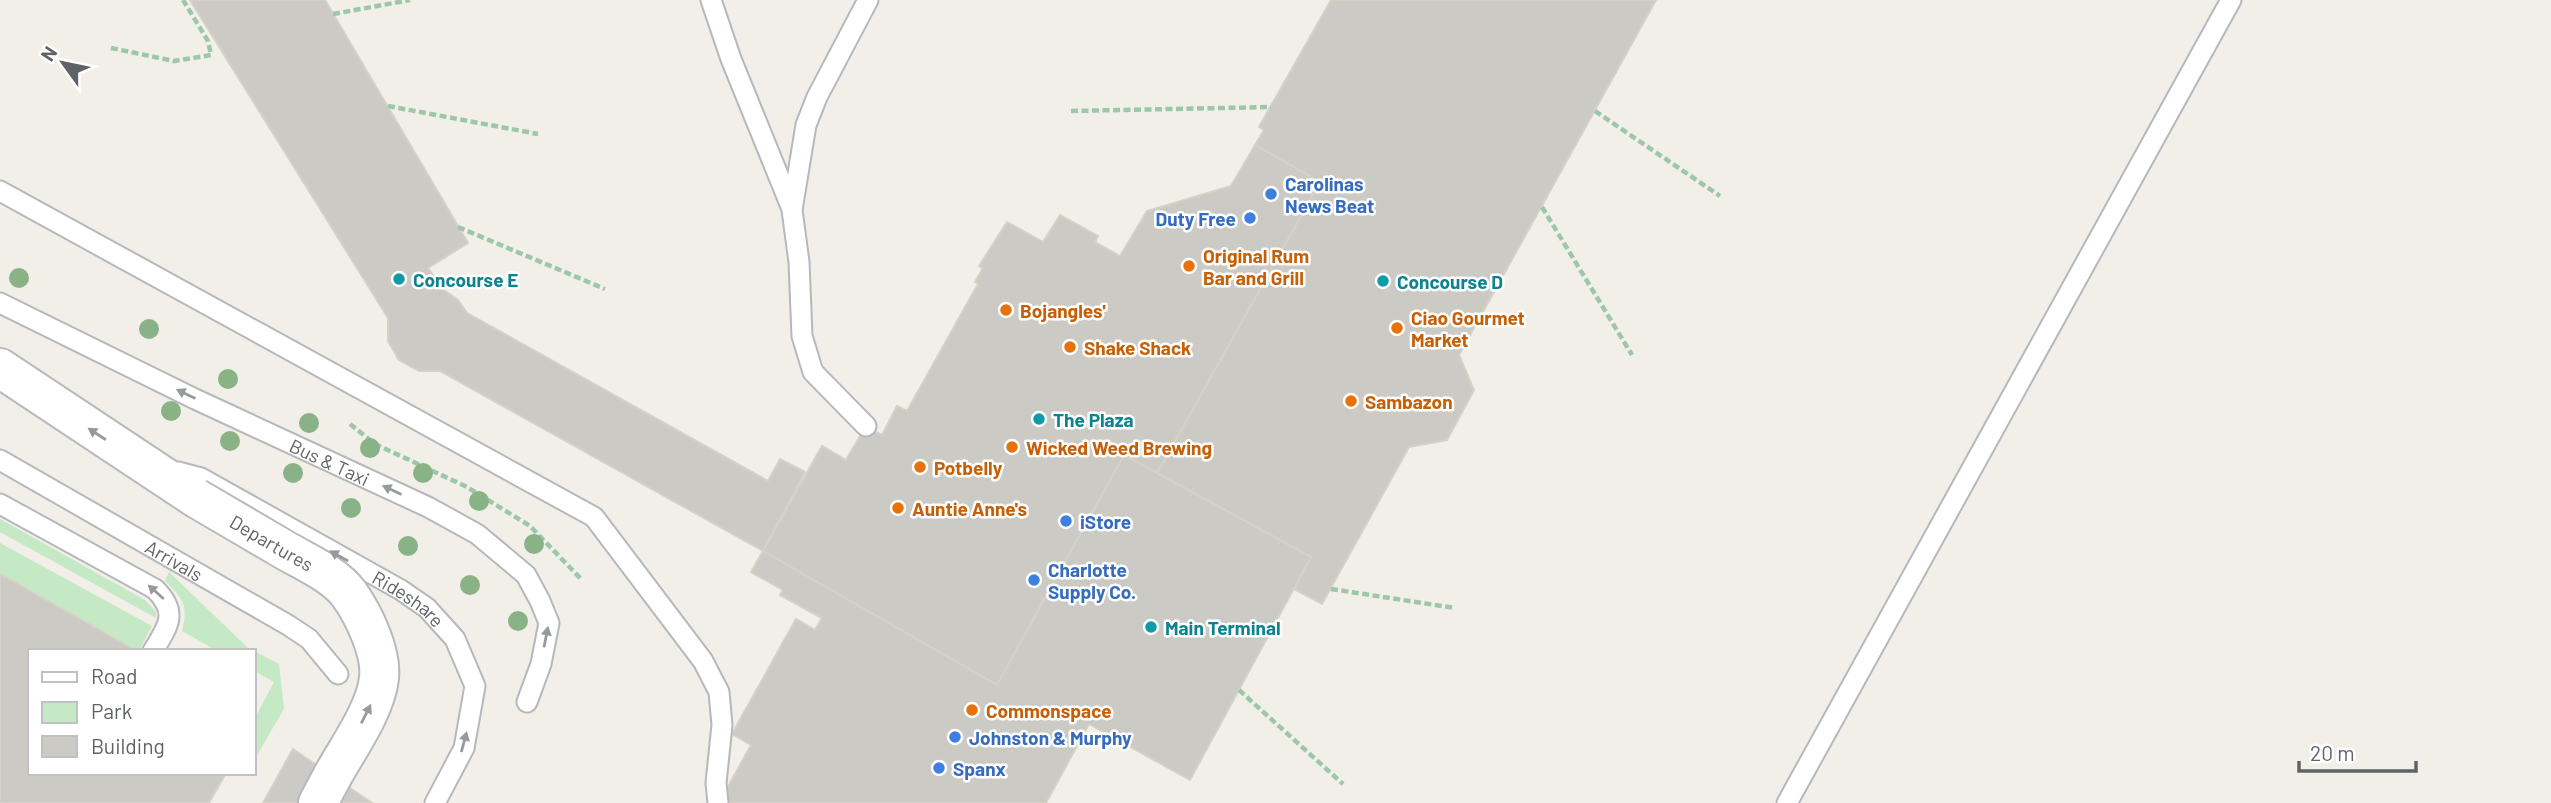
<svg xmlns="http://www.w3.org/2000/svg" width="2551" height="803" viewBox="0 0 2551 803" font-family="Barlow,sans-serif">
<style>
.green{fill:#c5e8c5}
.building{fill:#cccac5;stroke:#d6d1c6;stroke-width:2}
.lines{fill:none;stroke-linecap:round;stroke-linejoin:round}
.lane-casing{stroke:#b5b8bc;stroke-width:23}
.secondary-casing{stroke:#b6babf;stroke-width:42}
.path{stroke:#9cc7a9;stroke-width:4.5;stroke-dasharray:7 3.5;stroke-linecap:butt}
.lane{stroke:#fff;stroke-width:19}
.secondary{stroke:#fff;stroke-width:38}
.secondary-bridge-casing{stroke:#b6babf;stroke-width:42;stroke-linecap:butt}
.secondary-bridge{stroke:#fff;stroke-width:38}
.tree{fill:#89b387}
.oneway{fill:#979a9d}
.shop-dot{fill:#3f7fe0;stroke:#fff;stroke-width:2.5}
.food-dot{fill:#e8710a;stroke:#fff;stroke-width:2.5}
.culture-dot{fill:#0f9aa8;stroke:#fff;stroke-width:2.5}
.labels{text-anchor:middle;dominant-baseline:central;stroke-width:5;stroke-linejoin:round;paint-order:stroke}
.shop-label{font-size:19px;font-weight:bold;fill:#366cbe;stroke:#fff;text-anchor:start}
.food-label{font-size:19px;font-weight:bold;fill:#c56008;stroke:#fff;text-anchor:start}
.culture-label{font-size:19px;font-weight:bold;fill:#0d838f;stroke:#fff;text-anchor:start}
.street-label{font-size:19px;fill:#5f6368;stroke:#fff}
</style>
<rect width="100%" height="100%" fill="#f1efe8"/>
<g class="green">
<path d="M0 519 145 600 156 612V618L0 532Z"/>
<path d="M0 543 152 626 139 651 0 574Z"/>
<path d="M169 572 248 648 254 651H217L182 631C189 606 183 598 165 581Z"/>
<path d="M254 651 279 664 284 709 257 755 254 753V720L274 682 254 671Z"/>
</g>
<g class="building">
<path d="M190 0H325L468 243 428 268 444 290 458 300 467 313 768 481 780 459 805 472 763 551 440 371H419L399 360 388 341V318Z"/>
<path d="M1331 0H1656L1459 355 1474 390 1447 440 1409 447 1322 604 1294 589 1311 557 1157 473 1320 182 1255 145 1264 130 1259 127Z"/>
<path d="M1255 145 1320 182 1157 473 1124 455 997 685 763 551 822 446 846 460 866 426 882 435 897 406 907 411 978 284 975 282 983 268 979 266 1007 222 1043 242 1060 215 1098 236 1095 242 1120 256 1147 211 1231 186Z"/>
<path d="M1124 455 1311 557 1190 780 1089 724 1046 803H719L751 745 732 734 796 619 815 630 822 618 780 595 783 590 751 572 763 551 997 685Z"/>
<path d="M0 574 137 651H30V773H226L209 803H0Z"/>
<path d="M293 749 372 803H263Z"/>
</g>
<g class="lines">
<defs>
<g id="lane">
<path d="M711 0 731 59 792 209"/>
<path d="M0 191 594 517 703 661 719 692 722 725 716 783 718 803"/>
<path id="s1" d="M0 303 195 399 428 507 477 534 526 575 540 601 549 623 541 664 527 702"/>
<path d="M866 426 813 372 802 336 799 262 792 210 806 125 817 97 868 0"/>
<path id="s2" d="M0 460 288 625 309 639 338 674"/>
<path id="s3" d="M178 472 201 478 401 590 427 608 455 639 475 686 464 748 435 803"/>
<path d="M0 504 155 589C179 613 168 626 153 651"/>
<path d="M1787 803 2231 0"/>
</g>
<g id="secondary">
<path d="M0 368 196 498"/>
<path d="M318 803 333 775"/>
</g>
</defs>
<use href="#lane" class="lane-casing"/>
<use href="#secondary" class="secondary-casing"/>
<g class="path">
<path d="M333 14 410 0"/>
<path d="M111 48 174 61 211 55 208 41 183 0"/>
<path d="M388 106 538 134"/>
<path d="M1071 111 1271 107"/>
<path d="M1595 111 1720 196"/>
<path d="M1542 207 1632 355"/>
<path d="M458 227 605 289"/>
<path d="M350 424 375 444 467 487 530 526 582 580"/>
<path d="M1331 589 1455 608"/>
<path d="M1239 690 1343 784"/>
</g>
<use href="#lane" class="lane"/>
<use href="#secondary" class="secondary"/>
<defs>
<g id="secondary-bridge">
<path id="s4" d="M196 498C225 515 254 532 283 549 305 562 334 574 349 594 364 615 382 653 379 678 376 709 348 748 333 775"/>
</g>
</defs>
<use href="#secondary-bridge" class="secondary-bridge-casing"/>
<use href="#secondary-bridge" class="secondary-bridge"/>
</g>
<g class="tree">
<circle cx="19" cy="278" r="10"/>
<circle cx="149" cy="329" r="10"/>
<circle cx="228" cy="379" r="10"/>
<circle cx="171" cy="411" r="10"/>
<circle cx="309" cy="423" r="10"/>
<circle cx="230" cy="441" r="10"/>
<circle cx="370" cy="448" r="10"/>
<circle cx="293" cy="473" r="10"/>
<circle cx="423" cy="473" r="10"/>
<circle cx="479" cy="501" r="10"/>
<circle cx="351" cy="508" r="10"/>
<circle cx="534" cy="544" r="10"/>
<circle cx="408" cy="546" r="10"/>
<circle cx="470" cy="585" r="10"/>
<circle cx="518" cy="621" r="10"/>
</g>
<defs><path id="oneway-solid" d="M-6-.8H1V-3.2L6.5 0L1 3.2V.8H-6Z" transform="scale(1.75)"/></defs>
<g class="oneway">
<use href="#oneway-solid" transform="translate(186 394) rotate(-154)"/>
<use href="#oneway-solid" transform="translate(97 434) rotate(-147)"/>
<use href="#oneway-solid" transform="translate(392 490) rotate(-155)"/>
<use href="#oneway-solid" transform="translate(339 556) rotate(-151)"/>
<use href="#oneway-solid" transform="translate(156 592) rotate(-138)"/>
<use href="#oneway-solid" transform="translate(546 637) rotate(-79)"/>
<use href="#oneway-solid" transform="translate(366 714) rotate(-63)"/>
<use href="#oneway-solid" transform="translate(464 742) rotate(-75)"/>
</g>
<g class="shop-dot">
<circle cx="1271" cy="194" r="7"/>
<circle cx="1250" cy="218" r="7"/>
<circle cx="1066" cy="521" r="7"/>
<circle cx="1034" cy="580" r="7"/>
<circle cx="955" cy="737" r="7"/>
<circle cx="939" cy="768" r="7"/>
</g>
<g class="food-dot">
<circle cx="1189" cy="266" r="7"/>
<circle cx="1006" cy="310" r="7"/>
<circle cx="1397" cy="328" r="7"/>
<circle cx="1070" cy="347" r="7"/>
<circle cx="1351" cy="401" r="7"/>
<circle cx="1012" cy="447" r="7"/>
<circle cx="920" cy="467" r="7"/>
<circle cx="898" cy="508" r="7"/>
<circle cx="972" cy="710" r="7"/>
</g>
<g class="culture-dot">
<circle cx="399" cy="279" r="7"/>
<circle cx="1383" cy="281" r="7"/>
<circle cx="1039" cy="419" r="7"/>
<circle cx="1151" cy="627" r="7"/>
</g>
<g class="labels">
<g class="shop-label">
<text x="1285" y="183">Carolinas<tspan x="1285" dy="22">News Beat</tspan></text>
<text x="1236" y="218" text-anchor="end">Duty Free</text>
<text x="1080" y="521">iStore</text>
<text x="1048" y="569">Charlotte<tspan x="1048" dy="22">Supply Co.</tspan></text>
<text x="969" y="737">Johnston &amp; Murphy</text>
<text x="953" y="768">Spanx</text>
</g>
<g class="food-label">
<text x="1203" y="255">Original Rum<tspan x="1203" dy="22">Bar and Grill</tspan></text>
<text x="1020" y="310">Bojangles'</text>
<text x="1411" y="317">Ciao Gourmet<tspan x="1411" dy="22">Market</tspan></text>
<text x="1084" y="347">Shake Shack</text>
<text x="1365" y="401">Sambazon</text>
<text x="1026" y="447">Wicked Weed Brewing</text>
<text x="934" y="467">Potbelly</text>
<text x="912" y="508">Auntie Anne's</text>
<text x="986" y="710">Commonspace</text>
</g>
<g class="culture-label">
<text x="413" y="279">Concourse E</text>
<text x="1397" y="281">Concourse D</text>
<text x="1053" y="419">The Plaza</text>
<text x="1165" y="627">Main Terminal</text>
</g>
<g class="street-label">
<text stroke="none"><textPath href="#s1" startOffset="366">Bus &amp; Taxi</textPath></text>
<text stroke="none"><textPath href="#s4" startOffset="88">Departures</textPath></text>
<text stroke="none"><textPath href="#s2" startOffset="201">Arrivals</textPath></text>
<text stroke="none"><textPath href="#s3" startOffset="264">Rideshare</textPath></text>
</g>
</g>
<rect x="28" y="649" width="228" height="126" fill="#ffffff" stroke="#bfc1c3" stroke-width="2"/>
<rect x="42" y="672" width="35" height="10" fill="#ffffff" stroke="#bfc1c3" stroke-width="2"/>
<text x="91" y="684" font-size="21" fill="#5f6368">Road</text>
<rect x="42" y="702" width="35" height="21" fill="#c5e8c5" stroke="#bfc1c3" stroke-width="2"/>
<text x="91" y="719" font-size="21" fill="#5f6368">Park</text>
<rect x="42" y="736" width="35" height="21" fill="#cccac5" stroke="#bfc1c3" stroke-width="2"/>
<text x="91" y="754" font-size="21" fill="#5f6368">Building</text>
<g transform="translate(63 63) rotate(303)" stroke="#ffffff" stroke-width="5" paint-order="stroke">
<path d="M0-5L12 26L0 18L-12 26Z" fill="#5f6368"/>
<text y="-10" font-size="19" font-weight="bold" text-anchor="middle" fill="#5f6368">N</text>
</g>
<path d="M2299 761v10h117v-10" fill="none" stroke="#5f6368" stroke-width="3.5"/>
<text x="2310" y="761" font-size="21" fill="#5f6368" stroke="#ffffff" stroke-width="5" paint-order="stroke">20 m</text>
</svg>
